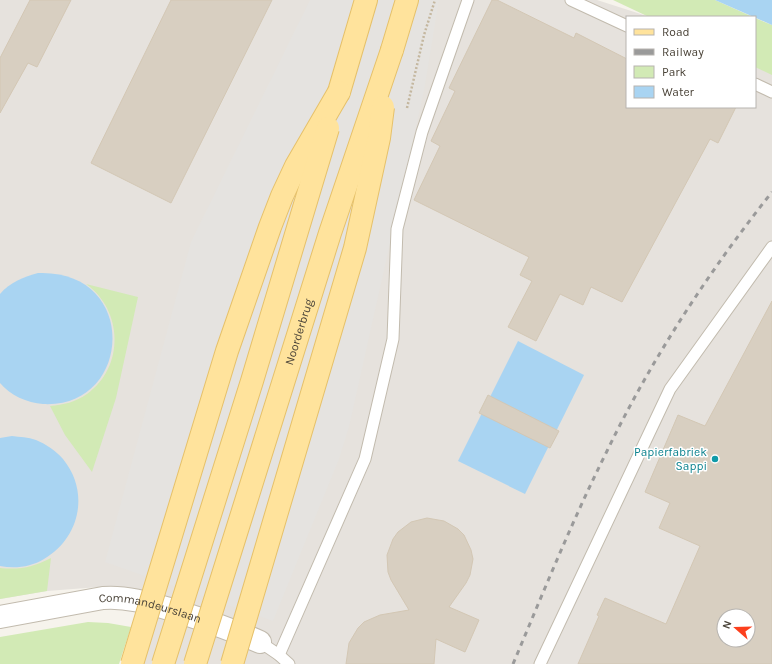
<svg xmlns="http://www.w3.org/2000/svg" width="772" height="664" viewBox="0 0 772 664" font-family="Karla,sans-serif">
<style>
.industrial{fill:#e6e2dd;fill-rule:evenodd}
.green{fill:#d2eab5}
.parking{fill:#e5e3e0}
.water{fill:#a9d4f2}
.building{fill:#d8cfc1;stroke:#d3c7b4;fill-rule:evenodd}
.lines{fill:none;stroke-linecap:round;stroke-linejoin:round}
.lane-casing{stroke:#c2bbae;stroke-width:13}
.street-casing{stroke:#c2bbae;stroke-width:24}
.primary-casing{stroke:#e6c16a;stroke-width:24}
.lane{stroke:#fff;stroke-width:11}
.street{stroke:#fff;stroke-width:22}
.primary{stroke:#ffe39c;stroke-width:22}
.rail{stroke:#9a9a9a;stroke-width:3;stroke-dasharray:5 5;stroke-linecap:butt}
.primary-bridge-casing{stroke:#e6c16a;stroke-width:24;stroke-linecap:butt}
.path-bridge{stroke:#c4b79f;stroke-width:2.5;stroke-dasharray:2 2;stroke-linecap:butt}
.primary-bridge{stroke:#ffe39c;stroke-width:22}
.culture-dot{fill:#0f9aa8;stroke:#fff;stroke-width:1.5}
.labels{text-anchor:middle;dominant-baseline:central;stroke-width:3;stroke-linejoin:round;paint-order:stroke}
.street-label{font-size:12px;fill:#4b4439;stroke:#fff}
.culture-label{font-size:12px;fill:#0d838f;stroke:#fff;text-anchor:end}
</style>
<rect width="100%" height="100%" fill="#f6f3ec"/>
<path class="industrial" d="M0 0H597L650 17H627V107H755V50L772 56V664H125L146 593 112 586 47 591 0 599ZM724 616H748V640H724Z"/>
<g class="green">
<path d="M613 0H715L753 17H649Z"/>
<path d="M755 18 772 25V75L755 67Z"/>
<path d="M86 284 138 297 116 398 92 472 65 435 50 406C63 405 76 402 87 394 125 367 123 310 86 284Z"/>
<path d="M51 558 47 591 0 599V568C21 570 33 567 51 558Z"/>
<path d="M88 622 108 623 131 627 119 664H0V637Z"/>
</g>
<path class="parking" d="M310 0H439L424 91 349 427 339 459 273 621 105 562 191 242Z"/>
<g class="water">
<path d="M715 0H772V25Z"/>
<path d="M38 273C140 269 133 409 43 404 27 403 10 395 0 383V294C10 282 24 277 38 273Z"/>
<path d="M518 341 584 375 525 494 458 461Z"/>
<path d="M12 436C20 437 28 437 36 440 46 444 56 451 63 459 90 492 80 538 44 559 31 567 15 569 0 566V438Z"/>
</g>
<g class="building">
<path d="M30 0H71L37 67 28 63 0 113V58Z"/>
<path d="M171 0H272L171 203 91 163Z"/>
<path d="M492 0H497L574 38 576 33 627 59V107H736L718 143 710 139 622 302 591 287 583 305 560 294 536 341 508 327 532 281 520 275 529 257 414 200 440 146 431 141 455 91 449 88Z"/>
<path d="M772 301V664H578L599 616 597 615 605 598 666 624 700 546 659 528 670 503 645 492 678 415 705 426ZM724 616H748V640H724Z"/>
<path d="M488 395 559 431 550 448 479 413Z"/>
<path d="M427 518 444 521 458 529 464 535 471 550 473 559 470 575 466 583 449 607 479 620 465 652 436 639 434 664H346L349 643 358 628 364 622 380 615 409 610 391 580 388 572 387 555 393 539 398 532 411 522Z"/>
</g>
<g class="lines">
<defs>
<g id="lane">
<path d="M571 0 627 26"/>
<path d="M755 84 772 92"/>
<path d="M260 642 279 655 289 664"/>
<path d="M279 655 365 459 393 339 397 229 422 132 468 0"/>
<path d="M540 664 670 389 772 247"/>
</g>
<g id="street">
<path id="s1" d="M0 617 103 598C128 596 152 604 176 611 204 620 233 630 260 642"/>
</g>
<g id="primary">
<path d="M392 50 407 0"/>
<path d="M339 92 366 0"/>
</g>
</defs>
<use href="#lane" class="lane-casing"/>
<use href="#street" class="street-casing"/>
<use href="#primary" class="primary-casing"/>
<use href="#lane" class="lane"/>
<use href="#street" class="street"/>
<use href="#primary" class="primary"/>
<path class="rail" d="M513 664C543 593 572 521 607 451 651 360 709 271 772 192"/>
<defs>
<g id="primary-bridge">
<path d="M132 664 227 351 270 227 282 196 296 166 339 92"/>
<path d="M163 664 252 381 328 128"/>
<path id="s2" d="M195 664 330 233 392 50"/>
<path d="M232 664 355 248 379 138 383 107"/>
</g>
</defs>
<use href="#primary-bridge" class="primary-bridge-casing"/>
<path class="path-bridge" d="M407 108 424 35 435 0"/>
<use href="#primary-bridge" class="primary-bridge"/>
</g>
<circle class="culture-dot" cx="715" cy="459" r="4"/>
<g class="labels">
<g class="street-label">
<text stroke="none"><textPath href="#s2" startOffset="348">Noorderbrug</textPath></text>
<text stroke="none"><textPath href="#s1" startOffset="153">Commandeurslaan</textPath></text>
</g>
<g class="culture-label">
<text x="707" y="452">Papierfabriek<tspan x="707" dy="14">Sappi</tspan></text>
</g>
</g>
<rect x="626" y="16" width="130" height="92" fill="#ffffff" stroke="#b7b4b0"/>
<rect x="634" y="29" width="20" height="6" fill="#ffe39c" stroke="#b7b4b0"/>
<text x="662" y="36" font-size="12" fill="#4b4439">Road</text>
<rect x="634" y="49" width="20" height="6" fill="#9a9a9a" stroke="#b7b4b0"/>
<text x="662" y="56" font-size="12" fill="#4b4439">Railway</text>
<rect x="634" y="66" width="20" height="12" fill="#d2eab5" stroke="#b7b4b0"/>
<text x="662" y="76" font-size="12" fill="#4b4439">Park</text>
<rect x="634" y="86" width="20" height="12" fill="#a9d4f2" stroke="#b7b4b0"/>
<text x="662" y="96" font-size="12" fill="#4b4439">Water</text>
<g transform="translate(736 628) rotate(290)"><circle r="19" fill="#ffffff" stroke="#b7b4b0"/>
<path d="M0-3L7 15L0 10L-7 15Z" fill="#fc3f1d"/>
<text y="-6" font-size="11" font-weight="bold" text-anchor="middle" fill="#4b4439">N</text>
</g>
</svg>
